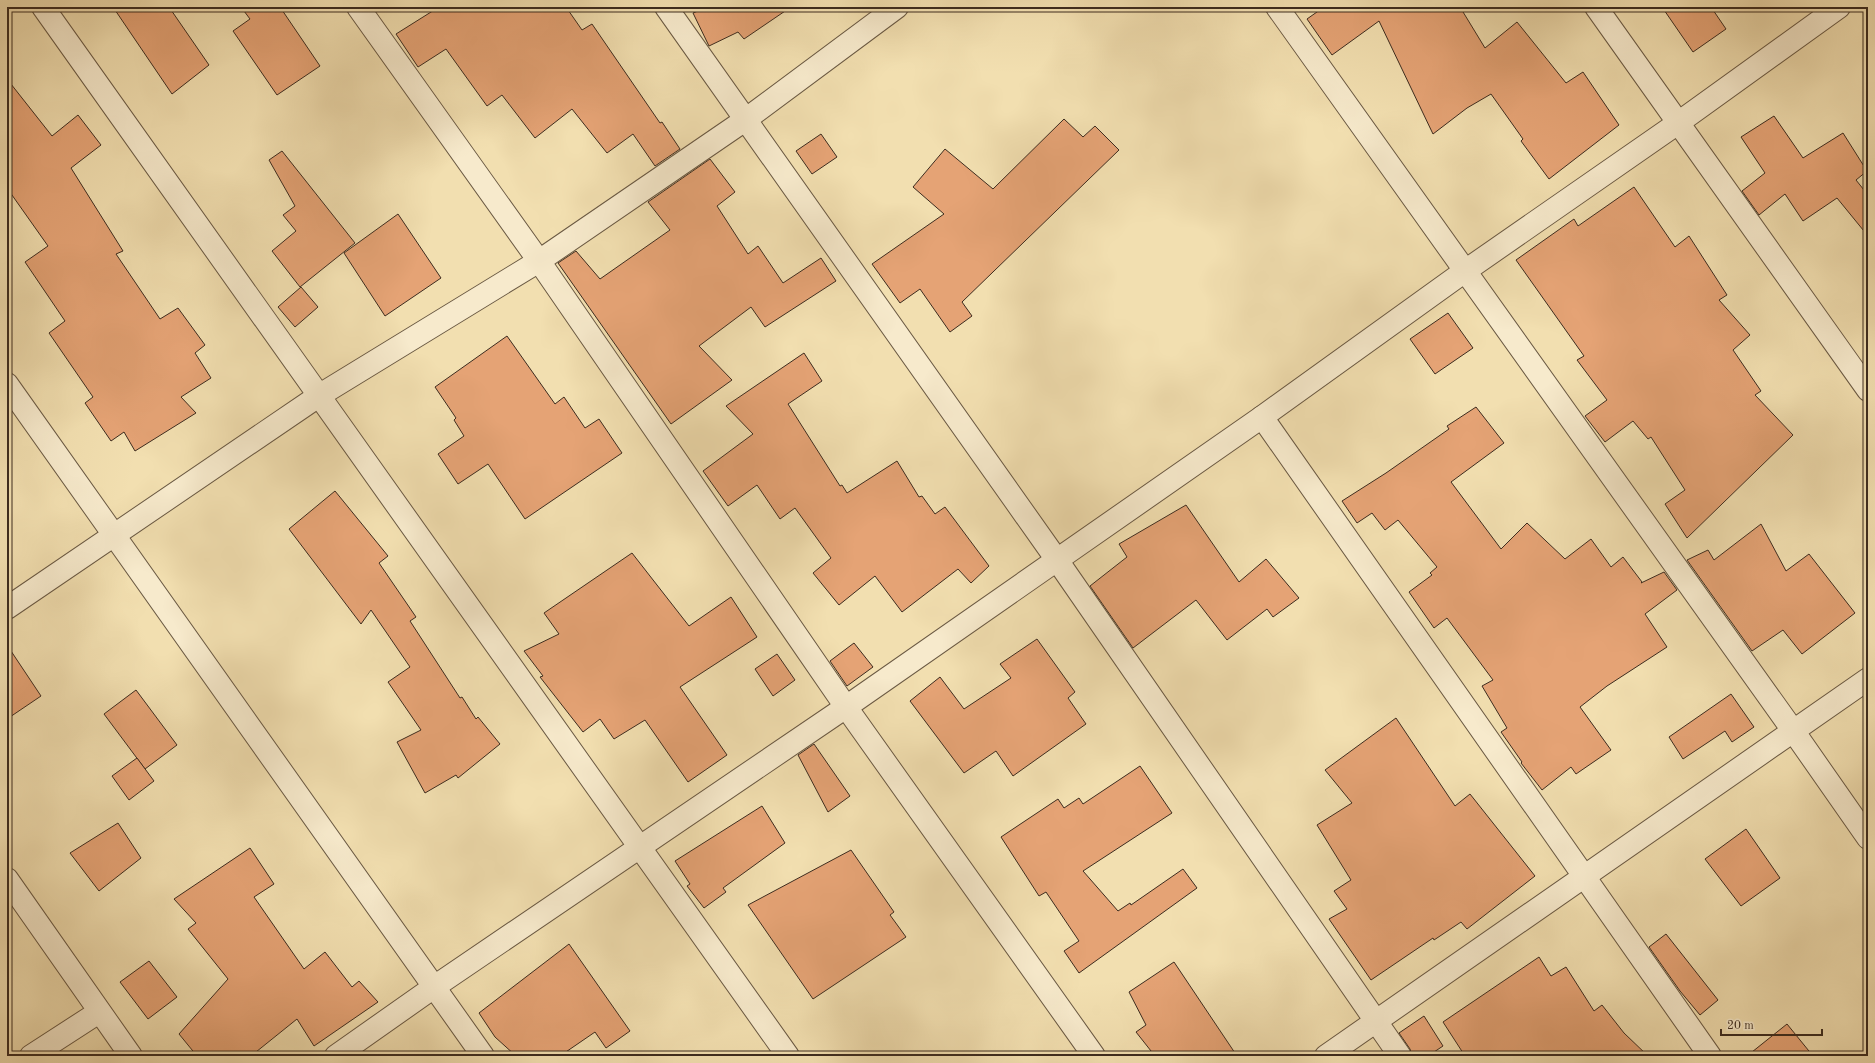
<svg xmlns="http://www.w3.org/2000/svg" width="1875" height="1063" viewBox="0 0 1875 1063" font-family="'Old Standard TT',serif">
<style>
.building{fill:#e5a375;stroke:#3d2c1f}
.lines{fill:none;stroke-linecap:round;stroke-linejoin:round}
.minor-casing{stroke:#6a5943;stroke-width:24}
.minor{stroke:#f7eacc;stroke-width:22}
</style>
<rect width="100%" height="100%" fill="#f2dfb0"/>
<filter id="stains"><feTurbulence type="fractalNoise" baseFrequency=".005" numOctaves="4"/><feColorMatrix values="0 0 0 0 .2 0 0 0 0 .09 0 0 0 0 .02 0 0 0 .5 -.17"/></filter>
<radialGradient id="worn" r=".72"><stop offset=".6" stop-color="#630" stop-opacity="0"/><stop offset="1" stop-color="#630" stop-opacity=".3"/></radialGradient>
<g class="building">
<path d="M113 7H169L209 65 172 94Z"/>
<path d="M241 7H280L320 66 277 95 233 31 250 19Z"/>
<path d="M439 7H566L582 30 592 24 660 123 662 122 680 149 655 166 633 134 607 153 572 109 535 138 502 95 487 106 446 49 418 67 396 34Z"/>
<path d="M708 7H791L744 39 738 32 709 46 693 13Z"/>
<path d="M1324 7H1460L1485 48 1517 22 1566 83 1583 72 1619 125 1549 179 1521 141 1523 139 1491 94 1467 108 1433 134 1379 21 1332 55 1307 19Z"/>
<path d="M1662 7H1711L1726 29 1693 52Z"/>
<path d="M7 79 52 136 78 115 101 145 71 168 123 251 116 254 160 319 178 308 205 345 195 353 211 378 181 397 196 413 135 451 124 432 111 441 85 403 93 397 49 333 65 321 25 262 48 246 7 188Z"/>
<path d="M1774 116 1803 158 1843 133 1867 171 1856 180 1868 195V236L1837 198 1803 221 1785 194 1759 215 1742 191 1765 173 1741 137Z"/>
<path d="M1064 119 1083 137 1095 126 1119 150 962 302 972 316 950 332 920 289 900 303 872 264 944 214 913 187 945 149 993 189Z"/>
<path d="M821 134 837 157 812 174 796 151Z"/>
<path d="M282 151 355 243 300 287 272 251 296 231 283 215 295 206 269 160Z"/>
<path d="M710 159 735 192 717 206 748 254 758 246 783 283 821 258 836 281 765 327 751 307 699 346 732 380 671 424 558 263 576 251 600 279 670 230 648 202Z"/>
<path d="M1634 187 1675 247 1689 236 1727 295 1719 300 1750 335 1733 350 1761 391 1755 395 1793 435 1687 538 1665 504 1685 490 1651 437 1648 439 1633 421 1605 442 1585 416 1607 400 1577 360 1584 356 1516 260 1574 219 1578 226Z"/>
<path d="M398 214 441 278 385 316 344 253Z"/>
<path d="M301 287 318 307 295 327 278 307Z"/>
<path d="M1448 313 1473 348 1435 374 1410 339Z"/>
<path d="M507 336 555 404 564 397 585 428 599 419 622 453 525 519 488 464 458 484 438 454 464 436 454 420 456 418 435 387Z"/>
<path d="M804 353 822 381 788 404 840 486 842 485 847 493 897 461 919 497 922 496 935 514 945 507 989 566 971 583 958 569 902 612 875 576 839 605 813 573 831 558 795 508 780 519 757 485 728 506 703 471 753 434 726 406Z"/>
<path d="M1476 407 1504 443 1451 482 1501 549 1527 523 1565 559 1591 539 1611 567 1623 557 1642 582 1641 583 1664 572 1677 590 1645 614 1667 647 1607 686 1580 707 1611 750 1576 774 1571 767 1542 790 1521 763 1522 762 1501 732 1507 728 1482 686 1493 680 1447 618 1434 628 1409 592 1432 575 1430 573 1437 567 1398 520 1385 530 1372 513 1357 523 1342 501 1386 473 1449 429 1447 426Z"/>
<path d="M335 491 388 556 379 563 416 617 410 621 460 698 462 697 476 719 478 717 500 744 458 778 456 775 425 793 397 742 421 730 388 682 410 667 371 610 361 624 289 529Z"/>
<path d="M1186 505 1239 582 1266 559 1299 598 1273 617 1267 609 1227 640 1196 600 1133 648 1090 586 1127 557 1119 544Z"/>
<path d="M1761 524 1786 571 1809 554 1855 613 1802 654 1783 630 1752 651 1687 560 1708 550 1714 560Z"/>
<path d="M632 553 689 626 731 597 757 637 680 687 727 755 688 782 645 720 614 739 600 719 583 732 540 677 543 676 524 651 559 634 544 613Z"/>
<path d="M1037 639 1075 692 1068 698 1086 724 1013 776 996 751 964 773 910 701 940 677 964 709 1011 678 1000 664Z"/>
<path d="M854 643 873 667 847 686 830 661Z"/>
<path d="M7 645 41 696 7 719Z"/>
<path d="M777 654 795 680 773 696 755 669Z"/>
<path d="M136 690 177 745 145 769 104 714Z"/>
<path d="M1731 694 1754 727 1732 742 1725 731 1683 759 1669 737Z"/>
<path d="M1396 718 1455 806 1470 794 1535 876 1467 929 1461 922 1434 940 1433 938 1371 980 1329 919 1347 909 1334 891 1351 880 1317 825 1352 803 1325 770Z"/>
<path d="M814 744 850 796 828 812 798 755Z"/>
<path d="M137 758 154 781 129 800 112 776Z"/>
<path d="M1140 766 1172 813 1083 871 1118 911 1130 903 1131 905 1183 869 1197 888 1079 973 1064 951 1079 941 1046 892 1039 896 1001 837 1058 799 1064 808 1079 798 1083 804Z"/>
<path d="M762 806 785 843 723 888 726 892 704 908 687 886 690 884 675 861Z"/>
<path d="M118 823 141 858 99 891 70 853Z"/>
<path d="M1746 829 1780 878 1741 906 1705 859Z"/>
<path d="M250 848 274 884 254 897 304 969 325 952 352 987 359 981 378 1002 314 1046 297 1019 251 1056H197L179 1034 228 979 188 929 196 923 174 899Z"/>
<path d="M851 850 894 912 890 915 906 937 813 999 748 905Z"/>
<path d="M1666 934 1718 1000 1700 1015 1680 991 1649 947Z"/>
<path d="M569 944 630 1031 606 1048 595 1032 560 1056H516L495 1037 479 1013Z"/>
<path d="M1539 957 1551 976 1566 967 1594 1011 1602 1005 1624 1033 1648 1056H1465L1443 1022Z"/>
<path d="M149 961 177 997 148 1019 120 982Z"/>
<path d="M1174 962 1237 1056H1155L1136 1032 1146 1025 1129 992Z"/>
<path d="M1424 1016 1443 1046 1428 1056H1412L1410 1049 1399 1033Z"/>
<path d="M1787 1024 1813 1056H1747Z"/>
</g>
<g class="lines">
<defs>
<g id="minor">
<path d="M43 7 788 1056"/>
<path d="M358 7 539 261 846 707 1094 1056"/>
<path d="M666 7 1057 560 1400 1056"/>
<path d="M1277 7 1794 732 1868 838"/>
<path d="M1596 7 1868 390"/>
<path d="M7 384 483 1056"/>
<path d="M1262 417 1710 1056"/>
<path d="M7 608 320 395 539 261 745 120 897 7"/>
<path d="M7 879 131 1056"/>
<path d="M31 1056 99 1012"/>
<path d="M336 1056 434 987 846 707 1262 417 1465 271 1678 123 1839 7"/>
<path d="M1326 1056 1868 679"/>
</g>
</defs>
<use href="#minor" class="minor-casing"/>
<use href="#minor" class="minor"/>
</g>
<rect width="1875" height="1063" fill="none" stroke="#f2dfb0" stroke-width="24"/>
<rect x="8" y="8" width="1859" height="1047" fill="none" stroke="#3d2c1f" stroke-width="2"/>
<rect x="12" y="12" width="1851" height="1039" fill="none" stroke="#3d2c1f"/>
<path d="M1721 1029v6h101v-6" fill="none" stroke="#3d2c1f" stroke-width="2"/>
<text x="1727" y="1029" font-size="12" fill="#3d2c1f" stroke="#f7eacc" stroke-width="3" paint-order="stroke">20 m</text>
<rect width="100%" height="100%" filter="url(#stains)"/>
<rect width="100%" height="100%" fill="url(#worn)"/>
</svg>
